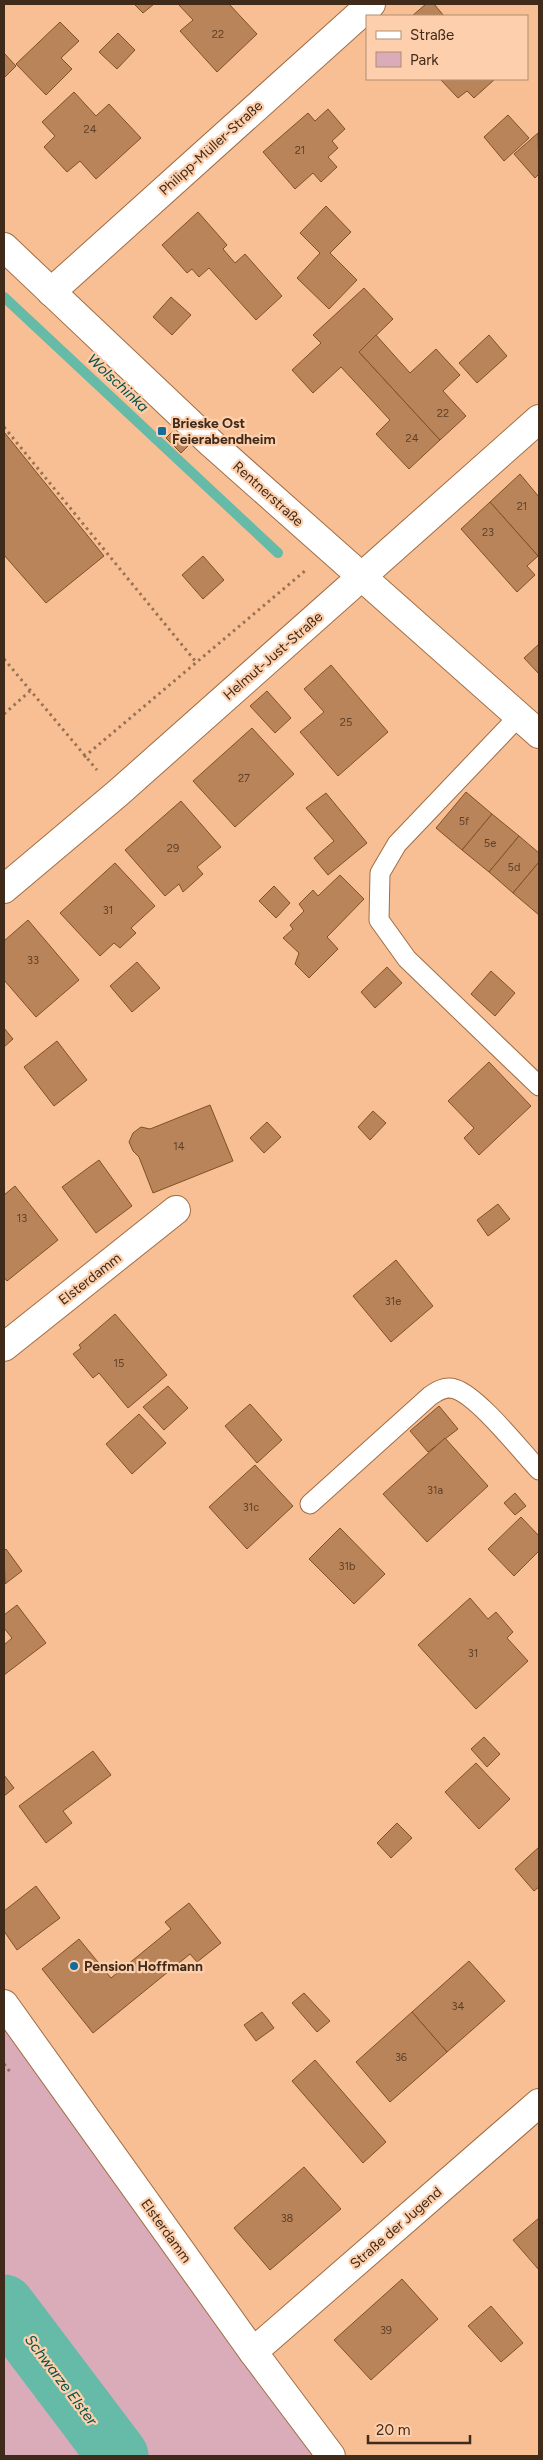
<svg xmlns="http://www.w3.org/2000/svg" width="543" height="2460" viewBox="0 0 543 2460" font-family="Figtree,sans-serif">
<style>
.green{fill:#daabb9}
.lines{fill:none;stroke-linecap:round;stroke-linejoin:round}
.stream{stroke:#66baa8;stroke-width:10}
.river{stroke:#66baa8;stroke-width:61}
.building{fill:#b9845a;stroke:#815026}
.service-casing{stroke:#a16d44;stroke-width:21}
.minor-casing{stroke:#a16d44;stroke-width:30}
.path{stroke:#997254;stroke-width:3;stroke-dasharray:2.5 4;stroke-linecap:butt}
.service{stroke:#fff;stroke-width:19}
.minor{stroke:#fff;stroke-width:28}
.poi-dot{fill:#126c9c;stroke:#fdcfac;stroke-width:2}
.labels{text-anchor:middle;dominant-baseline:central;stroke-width:4.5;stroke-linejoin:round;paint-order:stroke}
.number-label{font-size:11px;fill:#5e4029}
.street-label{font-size:14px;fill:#402a19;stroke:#fdcfac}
.poi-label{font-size:14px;font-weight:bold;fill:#402a19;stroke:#fdcfac;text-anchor:start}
.water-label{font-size:15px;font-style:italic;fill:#055146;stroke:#fdcfac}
</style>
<rect width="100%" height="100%" fill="#f8bf94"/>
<path class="green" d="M4 2004 329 2456H4Z"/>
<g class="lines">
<path class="stream" d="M4 297 278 553"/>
<path class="river" d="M4 2305 118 2456"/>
</g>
<g class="building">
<path d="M134 4H154L143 13Z"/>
<path d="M178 4H229L257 34 217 72 180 31 193 20Z"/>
<path d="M426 4H434L444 16H412Z"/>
<path d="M60 22 79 41 61 58 72 69 46 95 16 64Z"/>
<path d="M118 33 135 50 117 69 99 52Z"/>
<path d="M4 53 16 66 4 78Z"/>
<path d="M440 79H495L474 98 467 91 458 98Z"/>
<path d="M74 92 96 116 109 104 141 138 96 179 80 161 67 172 44 147 55 136 42 122Z"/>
<path d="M328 109 345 129 332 141 338 148 328 157 337 167 321 182 313 173 295 189 263 152 308 113 315 121Z"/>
<path d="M508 115 529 138 504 161 484 137Z"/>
<path d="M538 133 539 174 535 178 514 154Z"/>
<path d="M326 206 351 232 330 253 357 280 329 309 297 278 320 253 300 233Z"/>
<path d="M198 212 227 245 223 249 235 263 245 254 282 296 256 320 209 268 199 277 192 269 187 273 162 245Z"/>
<path d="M364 288 393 319 359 352 440 440 409 469 376 434 390 420 341 367 313 393 292 370 321 343 313 335Z"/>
<path d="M171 297 191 315 172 335 153 317Z"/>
<path d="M376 335 410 373 436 349 460 375 443 391 466 416 440 440 359 352Z"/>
<path d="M489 335 507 356 477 383 459 363Z"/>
<path d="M4 432 104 556 46 603 4 555Z"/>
<path d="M172 432 188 446 181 453 166 438Z"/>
<path d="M520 474 539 497V557L490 502Z"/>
<path d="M490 502 538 556 527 566 535 575 517 592 461 529Z"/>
<path d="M203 556 224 580 203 599 182 575Z"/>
<path d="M539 644V674L524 658Z"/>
<path d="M331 665 388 732 338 776 300 732 324 712 304 689Z"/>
<path d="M267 691 291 718 275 733 250 706Z"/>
<path d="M252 728 294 774 235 827 193 781Z"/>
<path d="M466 792 492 814 462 850 436 828Z"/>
<path d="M326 793 367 843 328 875 314 858 334 841 306 808Z"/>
<path d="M181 801 221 847 197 867 203 874 183 892 179 884 165 896 125 850Z"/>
<path d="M492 814 519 836 489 872 462 850Z"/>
<path d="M519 836 539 853V862L513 893 489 872Z"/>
<path d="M539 862V915L513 893Z"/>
<path d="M115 863 155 906 131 928 136 933 120 948 114 943 100 956 60 913Z"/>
<path d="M340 875 364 899 327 937 338 949 309 978 295 964 299 953 283 938 293 929 290 925 304 911 299 904 313 890 318 896Z"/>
<path d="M274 886 290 903 276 918 259 901Z"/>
<path d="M28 920 79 980 36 1017 4 980V941Z"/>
<path d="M137 962 160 988 132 1012 110 986Z"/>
<path d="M387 967 402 983 375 1008 361 992Z"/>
<path d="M491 971 515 993 495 1016 471 994Z"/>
<path d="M4 1028 13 1039 4 1047Z"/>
<path d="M57 1041 87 1080 54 1106 24 1067Z"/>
<path d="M489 1062 531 1106 479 1155 464 1138 474 1128 448 1101Z"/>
<path d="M210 1105 233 1161 153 1193 139 1157 133 1151 129 1142 133 1133 141 1127 150 1129Z"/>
<path d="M373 1111 386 1123 370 1140 358 1127Z"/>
<path d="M267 1122 281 1137 264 1153 250 1138Z"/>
<path d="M99 1160 132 1206 96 1233 62 1187Z"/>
<path d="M15 1186 58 1240 7 1281 4 1277V1195Z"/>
<path d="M498 1204 510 1219 488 1236 477 1220Z"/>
<path d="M396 1260 433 1306 391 1342 353 1296Z"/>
<path d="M115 1314 167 1375 128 1408 99 1373 93 1378 73 1354 81 1348 79 1345Z"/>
<path d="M168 1386 188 1408 164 1430 143 1407Z"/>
<path d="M250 1404 282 1440 257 1463 225 1426Z"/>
<path d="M439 1406 458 1429 428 1452 410 1431Z"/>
<path d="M139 1414 166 1443 132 1474 106 1444Z"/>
<path d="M445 1438 488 1486 427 1542 383 1494Z"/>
<path d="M255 1465 293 1506 247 1549 209 1507Z"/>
<path d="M515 1493 526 1506 515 1515 504 1503Z"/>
<path d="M521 1517 539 1536V1551L514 1576 488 1549Z"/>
<path d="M340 1528 385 1574 354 1604 309 1559Z"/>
<path d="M6 1549 22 1571 5 1584 4 1551Z"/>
<path d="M470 1598 488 1619 496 1612 513 1632 507 1638 528 1661 476 1709 418 1645Z"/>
<path d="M17 1605 46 1643 4 1675V1645L12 1638 4 1628V1615Z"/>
<path d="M484 1737 500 1754 487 1767 471 1749Z"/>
<path d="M93 1751 111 1775 63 1811 72 1823 46 1843 19 1806Z"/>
<path d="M476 1763 510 1799 479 1829 445 1792Z"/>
<path d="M4 1775 14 1788 4 1796Z"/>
<path d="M397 1823 412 1838 391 1858 377 1843Z"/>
<path d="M539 1847V1887L534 1891 515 1869Z"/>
<path d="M36 1886 60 1918 17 1950 4 1931V1911Z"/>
<path d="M189 1903 221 1943 197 1962 190 1954 93 2033 42 1969 79 1939 111 1978 171 1929 165 1922Z"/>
<path d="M469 1961 505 2001 447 2052 412 2012Z"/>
<path d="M304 1993 330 2021 317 2032 292 2003Z"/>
<path d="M262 2012 274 2028 256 2041 244 2025Z"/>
<path d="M412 2012 447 2052 390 2102 356 2062Z"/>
<path d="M315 2060 386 2142 363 2163 292 2081Z"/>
<path d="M304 2167 341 2209 270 2270 234 2228Z"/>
<path d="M539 2218V2270L513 2240Z"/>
<path d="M402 2279 438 2319 371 2380 334 2340Z"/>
<path d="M491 2306 523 2343 501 2362 468 2326Z"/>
</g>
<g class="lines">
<defs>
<g id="service">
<path d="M519 716 397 844 380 873 379 920 407 959 539 1086"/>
<path d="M310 1504 430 1396C437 1391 445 1386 455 1389 478 1396 521 1451 539 1470"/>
</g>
<g id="minor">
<path d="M4 247 211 443 539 734"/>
<path d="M51 292 371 4"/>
<path d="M4 889 118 793 539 419"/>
<path d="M4 1347 176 1210"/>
<path d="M4 2004 253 2352 331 2456"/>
<path d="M253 2352 539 2103"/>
</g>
</defs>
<use href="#service" class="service-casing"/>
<use href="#minor" class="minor-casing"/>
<g class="path">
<path d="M4 427 196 662"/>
<path d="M4 659 97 770"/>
<path d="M4 714 30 691"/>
<path d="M84 757 306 570"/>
<path d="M4 2064 11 2073"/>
</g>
<use href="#service" class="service"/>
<use href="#minor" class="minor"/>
</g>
<g class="poi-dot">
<rect x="157" y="426" width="10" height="10" rx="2.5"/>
<circle cx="74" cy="1966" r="5"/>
</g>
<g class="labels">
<g class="number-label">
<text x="218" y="34">22</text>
<text x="90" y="129">24</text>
<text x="300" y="150">21</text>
<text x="443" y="413">22</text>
<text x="412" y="438">24</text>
<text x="522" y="506">21</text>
<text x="488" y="532">23</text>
<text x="346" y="722">25</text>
<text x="244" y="778">27</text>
<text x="464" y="821">5f</text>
<text x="490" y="843">5e</text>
<text x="173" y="848">29</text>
<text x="514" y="867">5d</text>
<text x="108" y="910">31</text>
<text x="33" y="960">33</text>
<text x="179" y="1146">14</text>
<text x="22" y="1218">13</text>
<text x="393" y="1301">31e</text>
<text x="119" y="1363">15</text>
<text x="435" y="1490">31a</text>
<text x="251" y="1507">31c</text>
<text x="347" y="1566">31b</text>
<text x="473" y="1653">31</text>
<text x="458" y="2006">34</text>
<text x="401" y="2057">36</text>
<text x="287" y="2218">38</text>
<text x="386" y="2330">39</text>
</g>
<g class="street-label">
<text transform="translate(211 148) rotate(-42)">Philipp-Müller-Straße</text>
<text transform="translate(268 494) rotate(42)">Rentnerstraße</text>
<text transform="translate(273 656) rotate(-41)">Helmut-Just-Straße</text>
<text transform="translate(90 1279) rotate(-38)">Elsterdamm</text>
<text transform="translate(396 2228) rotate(-41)">Straße der Jugend</text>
<text transform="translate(166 2231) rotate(54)">Elsterdamm</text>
</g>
<g class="poi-label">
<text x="172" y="423">Brieske Ost<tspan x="172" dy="16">Feierabendheim</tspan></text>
<text x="84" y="1966">Pension Hoffmann</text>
</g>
<g class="water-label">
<text transform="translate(118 383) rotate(43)">Wolschinka</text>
<text transform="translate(61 2380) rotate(53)">Schwarze Elster</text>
</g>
</g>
<rect width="543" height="2460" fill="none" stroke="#402a19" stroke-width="10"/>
<rect x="366" y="15" width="162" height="65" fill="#fdcfac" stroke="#b18d71"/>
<rect x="376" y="31" width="25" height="8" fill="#ffffff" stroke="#b18d71"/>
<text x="410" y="40" font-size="15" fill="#402a19">Straße</text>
<rect x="376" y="52" width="25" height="15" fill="#daabb9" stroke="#b18d71"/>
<text x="410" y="65" font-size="15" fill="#402a19">Park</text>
<path d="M368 2435v8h102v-8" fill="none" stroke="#402a19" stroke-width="2.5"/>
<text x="376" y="2435" font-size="15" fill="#402a19" stroke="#fdcfac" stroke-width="4" paint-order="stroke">20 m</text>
</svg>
